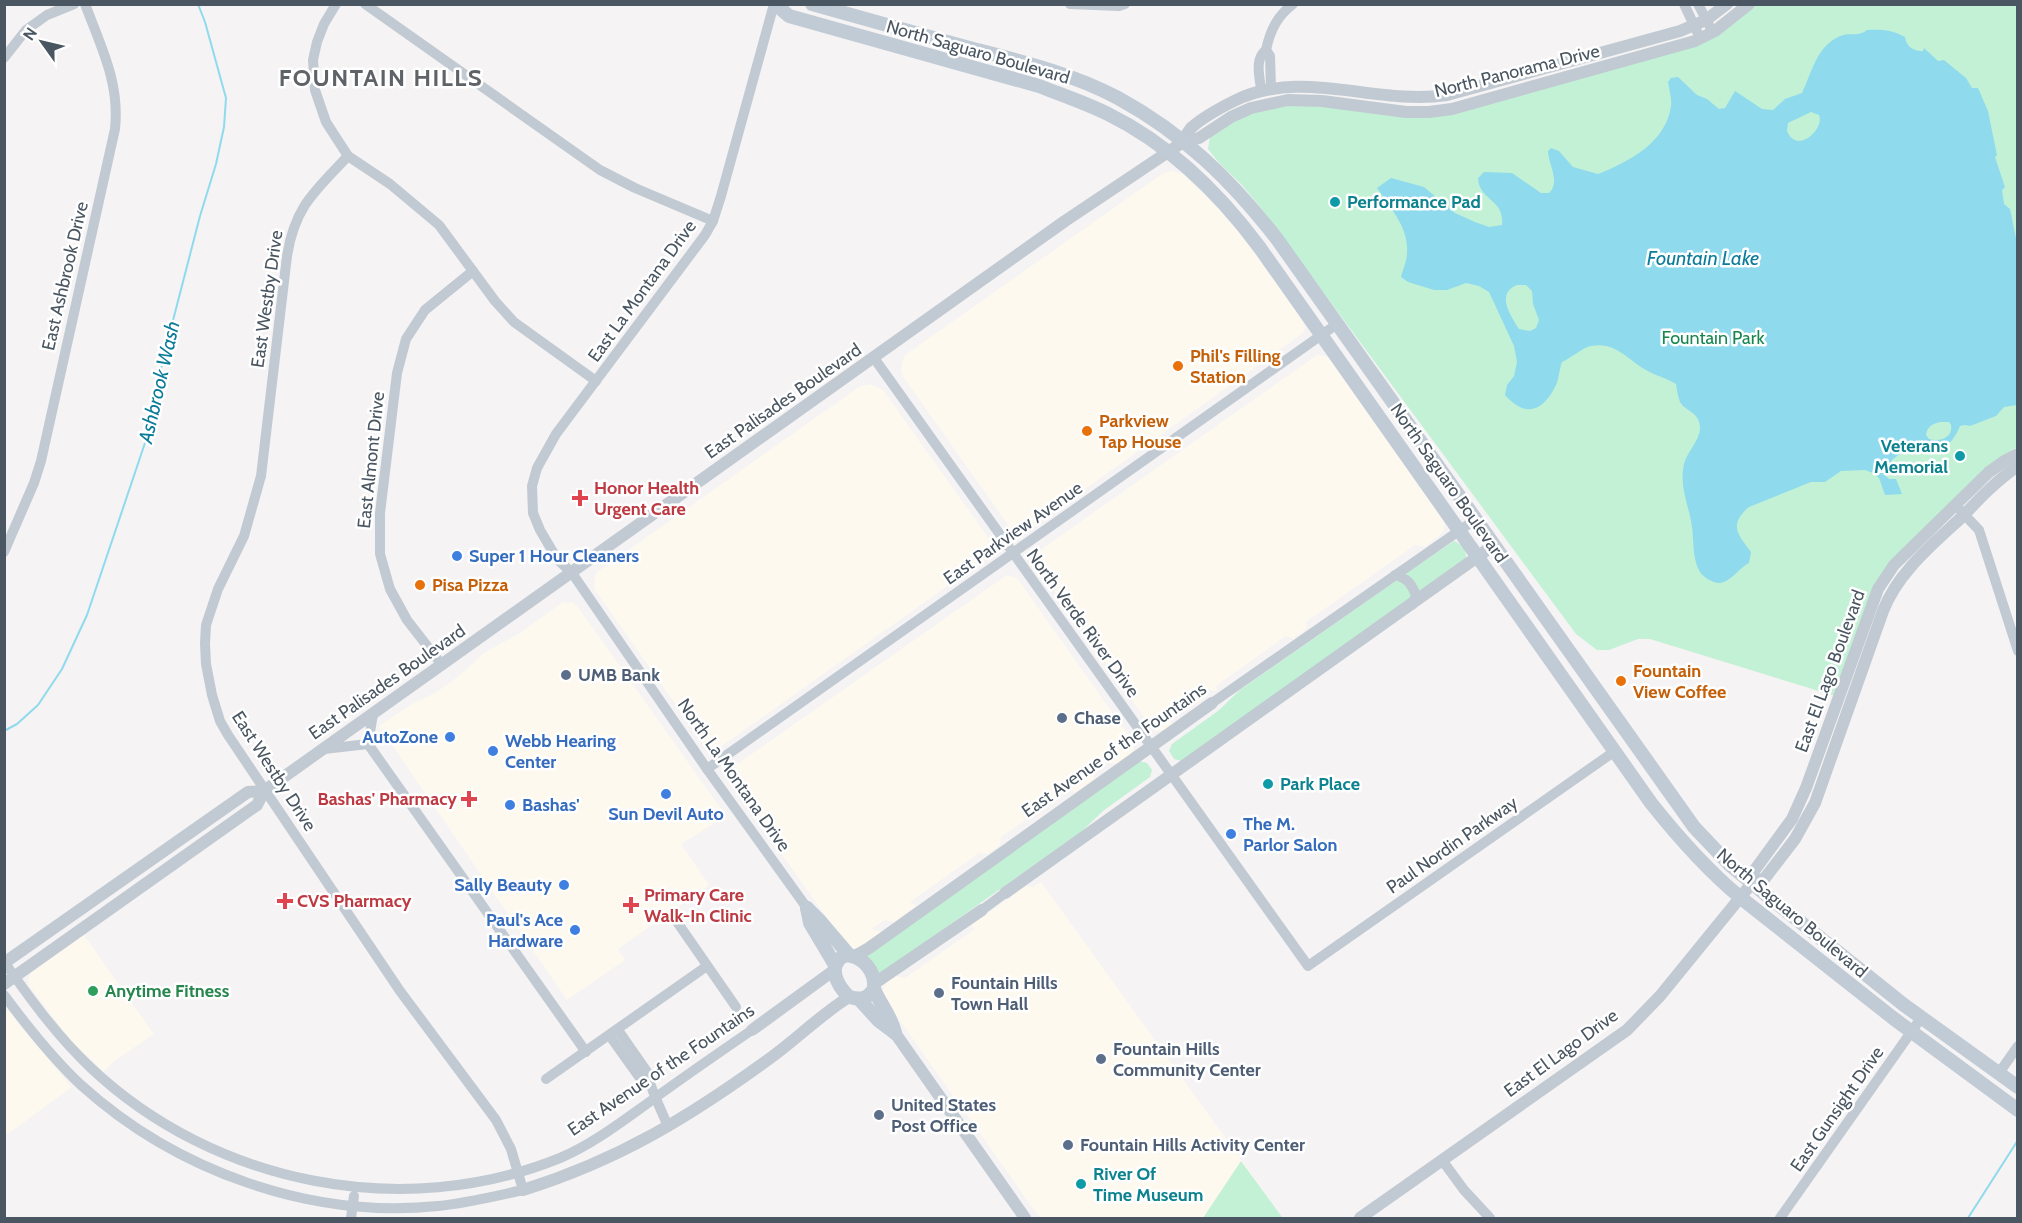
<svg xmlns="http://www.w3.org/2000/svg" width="2022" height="1223" viewBox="0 0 2022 1223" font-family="Cabin,sans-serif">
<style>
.commercial{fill:#fdf9ef}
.green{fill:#c3f1d5}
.water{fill:#90daee;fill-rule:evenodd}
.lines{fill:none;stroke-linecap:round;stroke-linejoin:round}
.stream{stroke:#90daee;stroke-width:2}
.minor{stroke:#c1cad2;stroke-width:10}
.tertiary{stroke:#c1cad2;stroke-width:12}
.secondary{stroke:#c1cbd6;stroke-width:14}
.culture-dot{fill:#0f9aa8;stroke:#fff;stroke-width:2}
.food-dot{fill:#e8710a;stroke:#fff;stroke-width:2}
.health-dot{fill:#e0444e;stroke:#fff;stroke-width:2}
.shop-dot{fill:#3f7fe0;stroke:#fff;stroke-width:2}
.service-dot{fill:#5c6f8a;stroke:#fff;stroke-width:2}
.leisure-dot{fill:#2e9e5b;stroke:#fff;stroke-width:2}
.labels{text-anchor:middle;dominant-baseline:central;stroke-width:5;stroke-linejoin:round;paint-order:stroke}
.street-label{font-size:18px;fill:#4a5661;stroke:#fff}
.culture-label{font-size:18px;font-weight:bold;fill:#0d838f;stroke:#fff;text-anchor:start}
.park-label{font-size:18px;fill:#17864f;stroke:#fff}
.food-label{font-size:18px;font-weight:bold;fill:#c56008;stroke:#fff;text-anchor:start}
.health-label{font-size:18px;font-weight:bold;fill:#be3a42;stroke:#fff;text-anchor:start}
.shop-label{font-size:18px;font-weight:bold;fill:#366cbe;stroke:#fff;text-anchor:start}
.service-label{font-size:18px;font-weight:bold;fill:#4e5e75;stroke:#fff;text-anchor:start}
.leisure-label{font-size:18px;font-weight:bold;fill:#27864d;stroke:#fff;text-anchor:start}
.water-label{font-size:20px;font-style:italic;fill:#0c7c9b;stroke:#fff}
.district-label{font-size:24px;font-weight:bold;letter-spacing:1.5px;fill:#5f6368;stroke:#fff}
</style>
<rect width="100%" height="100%" fill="#f5f3f3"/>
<g class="commercial">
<path d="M1172 171 1183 174 1233 223 1301 318 1305 328 1303 333 1025 532H1016L1011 529 904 378 901 371 903 360 905 355 1162 174Z"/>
<path d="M1317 355H1322L1330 358 1442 517 1445 523 1443 532 1425 547 1415 545 1306 622 1307 628 1293 639 1286 636 1216 686 1217 691 1209 690 1204 694V698L1198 703 1194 701 1167 720 1174 724 1165 730 1156 731 1150 726 1037 566 1035 562 1036 556 1039 551Z"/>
<path d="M870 384 883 390 992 543V552L990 556 719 748 710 749 705 746 595 590 594 578 596 573 859 387Z"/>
<path d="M1007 575 1017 578 1131 739 1134 744 1133 751 1130 755 1118 764 1107 763 1096 771 1093 780 1076 792 1068 790 1001 837 1000 845 988 854 979 853 910 902 916 906 894 922 885 920 871 929 882 932 860 948 849 949 730 781V772L733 767Z"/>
<path d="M563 602 573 603 578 607 726 816 681 844 709 885 618 949 625 960 567 1000 379 726 410 705 437 692 460 675 484 653 520 633Z"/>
<path d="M1041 882 1283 1218H1040L883 997 882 991 886 983 896 976 905 978 975 929 971 925 1026 886 1033 887Z"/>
<path d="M84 935 154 1034 113 1062 104 1072 71 1041 30 987 28 981 31 972Z"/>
<path d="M4 1005 23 1029 72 1087 5 1136Z"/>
</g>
<g class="green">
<path d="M1755 5H2017V447L1987 468 1882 573 1835 696 1650 639H1638L1609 650H1597L1576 634 1258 204 1241 184 1220 164 1208 149 1210 137 1246 114 1298 104 1445 114 1726 28Z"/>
<path d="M1454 541C1461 544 1467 550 1466 558L1420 592 1406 573Z"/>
<path d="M1401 579 1412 591 1409 600 1181 761 1174 759 1169 751 1172 744 1218 711 1240 690 1397 580Z"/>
<path d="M1139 761 1147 763 1152 770 1150 777 1103 811 1081 832 884 971 879 977 862 955Z"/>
<path d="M1241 1161 1282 1217 1281 1218H1203Z"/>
</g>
<path class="water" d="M1867 30C1881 29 1893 30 1905 37 1906 46 1914 52 1923 51L1924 48 1938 61 1944 60 1966 78 1972 88H1978L1988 111 1997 155 1995 157 2005 187 2002 190 2004 204 2010 209 2017 243V405L2004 407 1996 416 1970 426 1965 425 1960 426C1948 454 1936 452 1909 447L1893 459 1884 474 1889 479H1896L1902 494 1885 495 1879 478 1873 473 1865 470 1841 471 1825 482H1811L1749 507C1728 525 1738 534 1751 552L1749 563C1739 568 1730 583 1719 583 1713 583 1703 577 1700 572 1692 559 1694 541 1692 527 1689 505 1679 487 1684 464 1687 451 1701 440 1700 426 1698 411 1686 412 1680 402 1678 397 1677 390 1676 384 1667 378 1656 376 1646 370 1627 359 1615 341 1591 346 1586 346 1569 359 1562 362 1559 370 1559 379 1556 385 1543 412 1525 418 1505 395L1507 385 1514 376 1517 362 1514 346 1489 292 1479 286 1466 283 1447 290H1434L1408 282 1401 277C1403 269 1407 261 1407 253 1409 227 1390 208 1377 188L1391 178 1424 187 1455 213 1475 222 1489 227 1502 225C1505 199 1479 201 1478 178L1484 172 1512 173 1541 193H1549C1561 182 1548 164 1548 151L1551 148 1559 151 1573 167 1598 174C1628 162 1666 143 1671 106 1672 99 1669 89 1668 82L1671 78 1678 77 1697 95 1707 99 1719 109 1725 108 1735 91 1762 109 1773 110 1785 99 1802 93C1812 72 1816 47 1840 36 1849 32 1860 37 1867 30ZM1811 112 1819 115C1825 129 1797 155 1787 131L1788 123ZM1517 285H1526L1532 291 1533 304 1539 320 1536 328 1530 331 1519 329C1511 316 1495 294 1517 285ZM1941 422H1949L1951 425C1953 438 1940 442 1929 439L1926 435C1927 426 1934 423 1941 422Z"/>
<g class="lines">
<g class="stream">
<path d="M4 731 17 724 38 705 62 669 87 615 147 437 163 359 200 216 216 164 224 127 226 98 205 22 198 4"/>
<path d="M1968 1218 2018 1140"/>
</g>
<g class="minor">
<path d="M336 4 324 24 317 42 313 60 315 90 326 122 348 156 390 184 439 225 495 301 514 322 596 381"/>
<path d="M365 4 600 170 635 188 713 221"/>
<path d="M774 4 721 196 713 221 705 235 556 434 537 468 532 486 533 513 540 530 557 559 572 573 707 769 807 908"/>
<path d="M1070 4 1119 6 1125 4"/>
<path d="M1684 4 1700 38"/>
<path d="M1698 4 1710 27"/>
<path d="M1266 50C1270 31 1277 16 1293 4"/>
<path d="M4 58 26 30 47 15 74 4"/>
<path d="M1261 90C1260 77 1254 59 1266 50L1270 56 1271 88"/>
<path d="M874 358 1308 966 1615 751"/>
<path d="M1959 509 1979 530 2018 651"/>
<path d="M4 552 34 483 41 461 115 129C120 83 101 47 85 4"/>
<path d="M1395 575C1407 578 1411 583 1416 595L1412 605"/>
<path d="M442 665 407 620 390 589 380 554V513L397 373 406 339 425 310 473 271"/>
<path d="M1212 703 1476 519"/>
<path d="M373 714 368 744 586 1052"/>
<path d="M324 749 368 744"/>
<path d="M707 769 1337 324"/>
<path d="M982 910 1005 893"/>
<path d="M675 919 736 1007"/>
<path d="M5 963C31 1000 58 1037 91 1068 214 1184 403 1222 560 1158 591 1145 620 1123 648 1103 682 1078 717 1054 752 1030"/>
<path d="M4 995C27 1026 52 1058 81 1085 176 1171 310 1219 438 1206 467 1203 495 1196 523 1190L511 1149 496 1120 400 991 228 735 220 721 212 695 206 664 205 643 206 625 218 589 244 536 261 476 287 256C295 206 315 191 348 156"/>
<path d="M618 1030 648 1073C648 1085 663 1113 668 1127"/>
<path d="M610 1036 640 1078 648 1081"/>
<path d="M1999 1073 2018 1046"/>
<path d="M546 1079 707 966"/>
<path d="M1442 1160 1464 1190 1490 1218"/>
<path d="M351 1218 354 1196"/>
<path d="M1780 1218 1921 1018"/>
</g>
<g class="tertiary">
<path d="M1182 142 1199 138 1231 117 1251 108 1288 100 1322 101 1406 112H1429L1452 109 1695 41 1715 31 1749 4"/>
<path d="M1752 883 1754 871 1792 819 1806 788 1878 589 1894 565 1989 472 2006 460 2018 454"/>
<path d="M1005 893C1168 776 1332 661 1494 545"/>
<path d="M855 956 869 948 1212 703"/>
<path d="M4 963 248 792 264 791"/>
<path d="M875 983 982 910"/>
<path d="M4 984 257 805 264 791 1065 221 1177 146C1184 141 1186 134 1191 128 1203 117 1220 108 1234 101 1302 67 1376 106 1447 95L1680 31 1706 20 1727 4"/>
<path d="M752 1030 833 971"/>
<path d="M895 1033 1025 1218"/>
<path d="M523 1190C619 1160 689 1117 769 1059 797 1039 820 1015 849 997"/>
<path d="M1360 1218 1627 1030 1660 996 1752 883 1765 878 1795 839 1815 803 1883 611C1898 572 1933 544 1963 516 1980 498 1997 480 2018 466"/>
</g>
<g class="secondary">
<path d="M775 4 789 16 1039 86C1062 95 1086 103 1108 114 1169 144 1220 194 1260 248L1651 803C1678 837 1707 870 1741 898L1893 1018 2018 1110"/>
<path d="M812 4C862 18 912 32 962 46 1015 60 1069 72 1118 98 1184 134 1231 180 1277 239L1694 827 1729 864 1764 893 1904 1005 2018 1087"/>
<path d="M807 908 810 923 835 965"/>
<path d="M807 908 820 921 849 955"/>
<path d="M845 955C863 956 876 971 874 989 867 999 861 1000 849 997 837 985 826 966 845 955Z"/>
<path d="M874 989C881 1006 891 1015 895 1033"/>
<path d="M859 999 879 1021 895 1033"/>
</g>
</g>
<g class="culture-dot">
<circle cx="1335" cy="202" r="6"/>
<circle cx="1960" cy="456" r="6"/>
<circle cx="1268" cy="784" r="6"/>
<circle cx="1081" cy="1184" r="6"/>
</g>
<g class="food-dot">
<circle cx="1178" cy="366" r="6"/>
<circle cx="1087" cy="431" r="6"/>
<circle cx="420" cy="585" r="6"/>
<circle cx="1621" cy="681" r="6"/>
</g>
<g class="health-dot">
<path d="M577 489h6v6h6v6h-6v6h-6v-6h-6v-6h6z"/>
<path d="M466 790h6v6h6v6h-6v6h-6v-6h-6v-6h6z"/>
<path d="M282 892h6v6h6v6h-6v6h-6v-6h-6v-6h6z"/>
<path d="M628 896h6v6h6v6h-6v6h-6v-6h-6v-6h6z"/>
</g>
<g class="shop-dot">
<circle cx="457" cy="556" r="6"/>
<circle cx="450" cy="737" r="6"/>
<circle cx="493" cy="751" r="6"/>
<circle cx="666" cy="794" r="6"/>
<circle cx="510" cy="805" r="6"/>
<circle cx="1231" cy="834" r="6"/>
<circle cx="564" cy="885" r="6"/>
<circle cx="575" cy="930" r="6"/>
</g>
<g class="service-dot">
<circle cx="566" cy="675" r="6"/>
<circle cx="1062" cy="718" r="6"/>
<circle cx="939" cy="993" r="6"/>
<circle cx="1101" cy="1059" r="6"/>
<circle cx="879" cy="1115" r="6"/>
<circle cx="1068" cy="1145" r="6"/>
</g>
<circle class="leisure-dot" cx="93" cy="991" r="6"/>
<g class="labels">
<g class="street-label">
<text transform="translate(978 52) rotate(16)">North Saguaro Boulevard</text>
<text transform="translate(1517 71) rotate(-14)">North Panorama Drive</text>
<text transform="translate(65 276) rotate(-77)">East Ashbrook Drive</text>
<text transform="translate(642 291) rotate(-54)">East La Montana Drive</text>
<text transform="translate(267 299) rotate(-82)">East Westby Drive</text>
<text transform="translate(783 401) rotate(-35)">East Palisades Boulevard</text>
<text transform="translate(371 460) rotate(-84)">East Almont Drive</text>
<text transform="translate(1449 483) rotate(55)">North Saguaro Boulevard</text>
<text transform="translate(1013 533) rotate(-35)">East Parkview Avenue</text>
<text transform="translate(1083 623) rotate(54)">North Verde River Drive</text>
<text transform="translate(1830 671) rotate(-70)">East El Lago Boulevard</text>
<text transform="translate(387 682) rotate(-35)">East Palisades Boulevard</text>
<text transform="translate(1114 750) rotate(-35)">East Avenue of the Fountains</text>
<text transform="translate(274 771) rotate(57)">East Westby Drive</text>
<text transform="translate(734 775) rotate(55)">North La Montana Drive</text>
<text transform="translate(1452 845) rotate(-35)">Paul Nordin Parkway</text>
<text transform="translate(1792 913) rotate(40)">North Saguaro Boulevard</text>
<text transform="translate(1561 1053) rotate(-36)">East El Lago Drive</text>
<text transform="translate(661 1070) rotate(-34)">East Avenue of the Fountains</text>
<text transform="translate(1837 1109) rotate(-55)">East Gunsight Drive</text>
</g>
<g class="culture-label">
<text x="1347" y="202">Performance Pad</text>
<text x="1948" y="446" text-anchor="end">Veterans<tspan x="1948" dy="21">Memorial</tspan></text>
<text x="1280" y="784">Park Place</text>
<text x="1093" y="1174">River Of<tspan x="1093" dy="21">Time Museum</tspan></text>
</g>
<g class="park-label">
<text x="1713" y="338">Fountain Park</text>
</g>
<g class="food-label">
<text x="1190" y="356">Phil's Filling<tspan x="1190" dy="21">Station</tspan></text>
<text x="1099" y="421">Parkview<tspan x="1099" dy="21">Tap House</tspan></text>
<text x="432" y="585">Pisa Pizza</text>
<text x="1633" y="671">Fountain<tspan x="1633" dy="21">View Coffee</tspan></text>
</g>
<g class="health-label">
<text x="594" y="488">Honor Health<tspan x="594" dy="21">Urgent Care</tspan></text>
<text x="457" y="799" text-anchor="end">Bashas' Pharmacy</text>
<text x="644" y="895">Primary Care<tspan x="644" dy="21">Walk-In Clinic</tspan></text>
<text x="297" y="901">CVS Pharmacy</text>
</g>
<g class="shop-label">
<text x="469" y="556">Super 1 Hour Cleaners</text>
<text x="438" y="737" text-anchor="end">AutoZone</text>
<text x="505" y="741">Webb Hearing<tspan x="505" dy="21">Center</tspan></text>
<text x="522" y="805">Bashas'</text>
<text x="666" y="814" text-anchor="middle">Sun Devil Auto</text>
<text x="1243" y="824">The M.<tspan x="1243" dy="21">Parlor Salon</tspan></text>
<text x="552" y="885" text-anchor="end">Sally Beauty</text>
<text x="563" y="920" text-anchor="end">Paul's Ace<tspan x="563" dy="21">Hardware</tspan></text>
</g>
<g class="service-label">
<text x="578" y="675">UMB Bank</text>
<text x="1074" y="718">Chase</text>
<text x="951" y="983">Fountain Hills<tspan x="951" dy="21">Town Hall</tspan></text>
<text x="1113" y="1049">Fountain Hills<tspan x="1113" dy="21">Community Center</tspan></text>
<text x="891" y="1105">United States<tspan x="891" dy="21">Post Office</tspan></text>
<text x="1080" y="1145">Fountain Hills Activity Center</text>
</g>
<g class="leisure-label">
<text x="105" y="991">Anytime Fitness</text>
</g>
<g class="water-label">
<text x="1703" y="258">Fountain Lake</text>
<text transform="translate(159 382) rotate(-77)">Ashbrook Wash</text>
</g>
<g class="district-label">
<text x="381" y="77">FOUNTAIN HILLS</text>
</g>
</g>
<rect width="2022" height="1223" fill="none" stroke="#4a5661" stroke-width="12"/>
<g transform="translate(42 42) rotate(304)" stroke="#ffffff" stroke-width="4.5" paint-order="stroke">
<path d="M0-4.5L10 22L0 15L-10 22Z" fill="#4a5661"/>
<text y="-9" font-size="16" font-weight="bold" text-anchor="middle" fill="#4a5661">N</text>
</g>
</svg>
